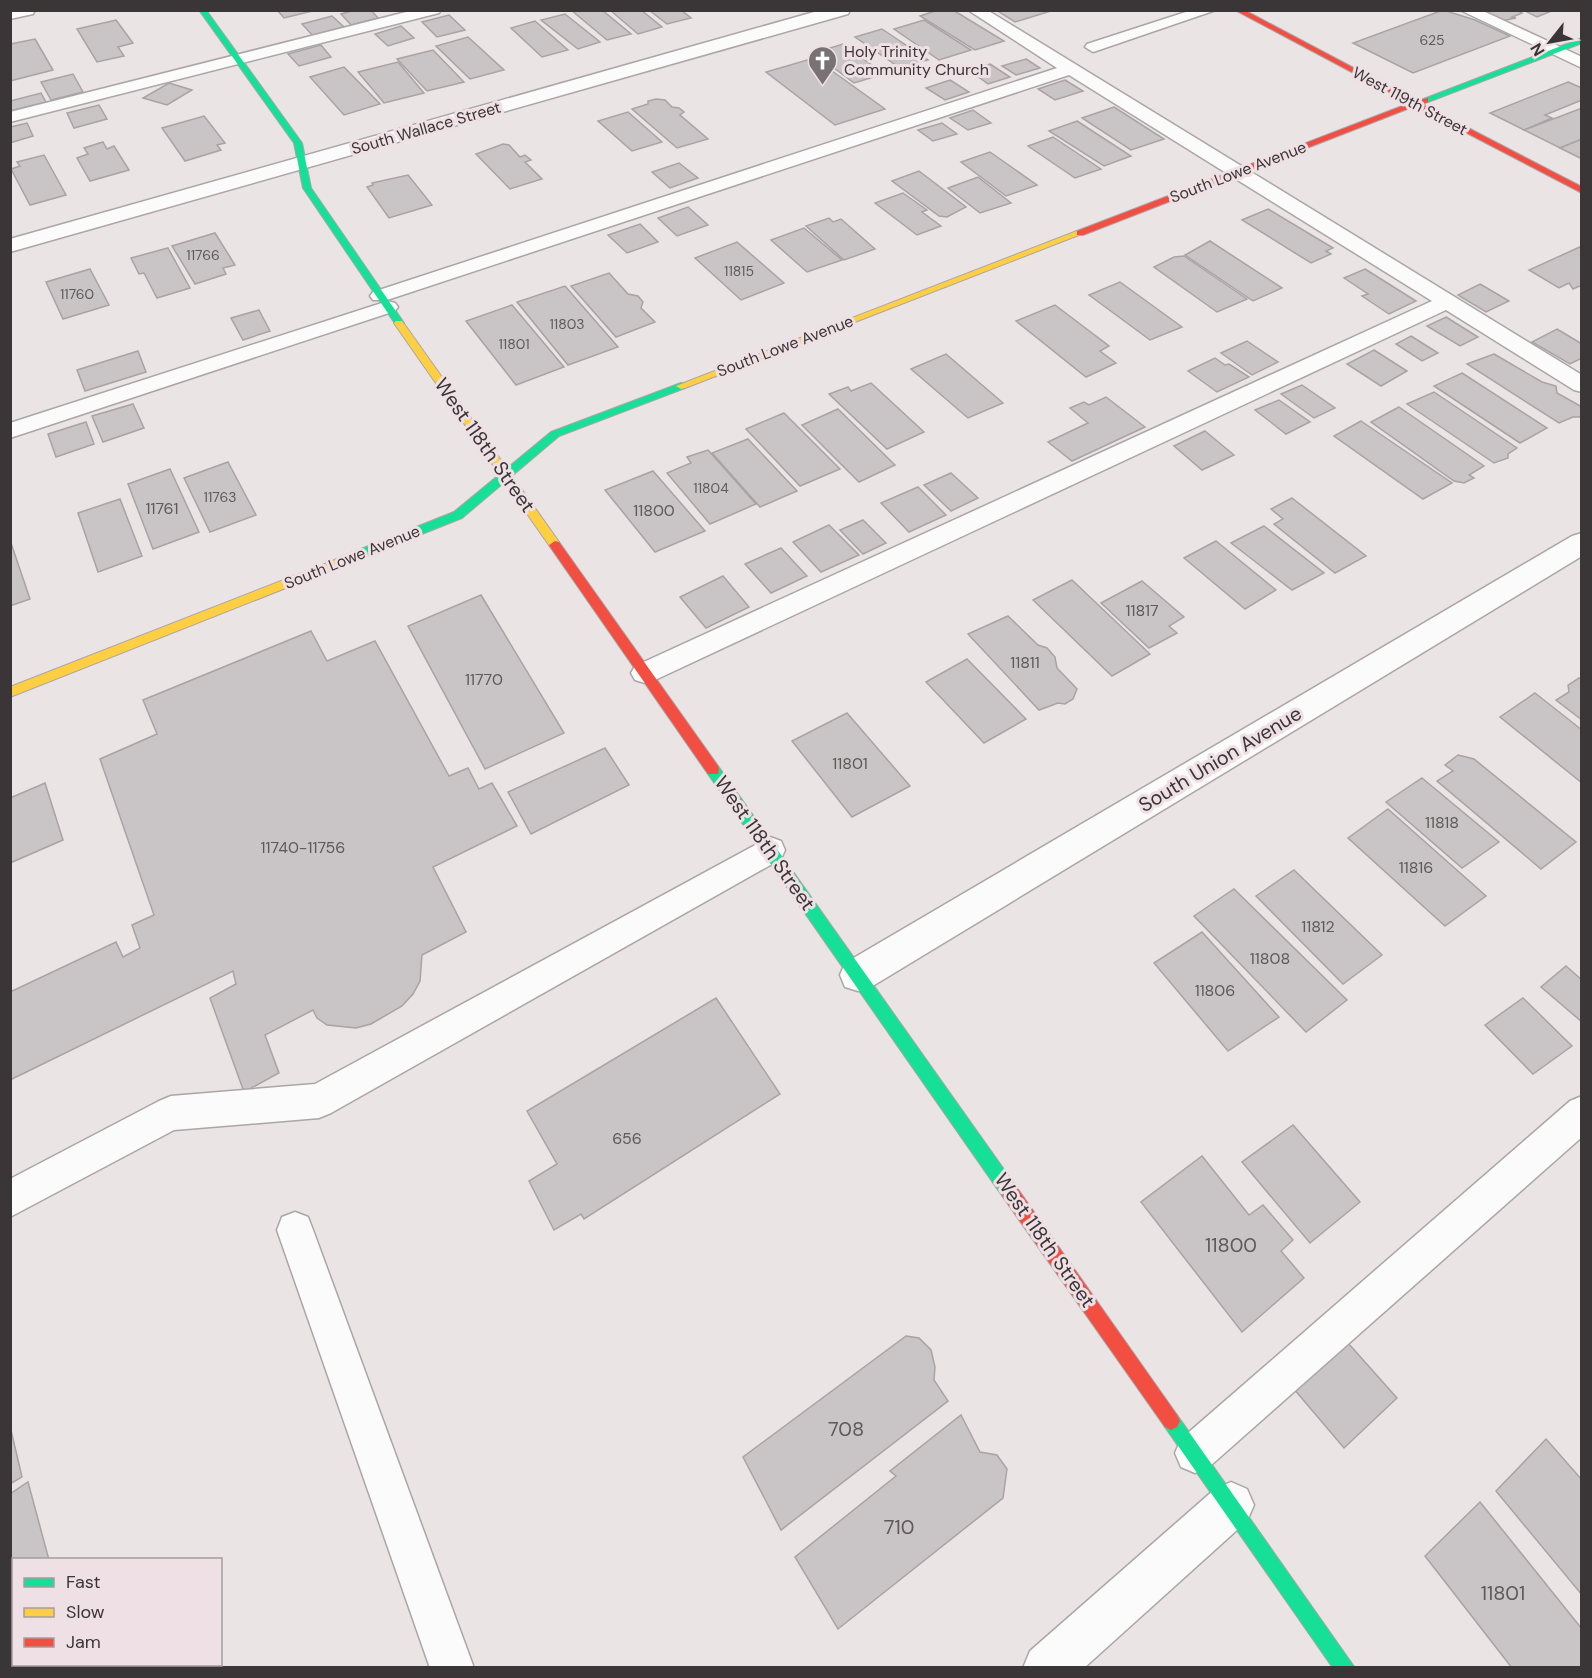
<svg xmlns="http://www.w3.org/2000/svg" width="1592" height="1678" viewBox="0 0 1592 1678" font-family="'DM Sans',sans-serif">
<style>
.building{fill:#c9c4c5;stroke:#a9a3a5;stroke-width:1.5}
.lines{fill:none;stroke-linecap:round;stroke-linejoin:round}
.lane-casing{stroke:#aba5a7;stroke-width:3}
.street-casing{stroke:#aba5a7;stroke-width:3}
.fast-casing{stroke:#aba5a7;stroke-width:2}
.slow-casing{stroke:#aba5a7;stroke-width:2}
.jam-casing{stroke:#aba5a7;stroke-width:2}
.lane{fill:#fcfbfb;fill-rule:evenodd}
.street{fill:#fcfbfb;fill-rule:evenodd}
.fast{fill:#16e098;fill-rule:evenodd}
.slow{fill:#ffcf43;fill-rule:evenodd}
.jam{fill:#f24e42;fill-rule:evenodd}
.labels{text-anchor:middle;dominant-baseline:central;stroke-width:6;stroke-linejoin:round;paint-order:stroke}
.far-number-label{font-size:14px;fill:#5e595a}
.far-poi-label{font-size:16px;fill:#3a3537;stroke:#eee0e4;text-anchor:start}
.far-street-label{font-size:16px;fill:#3a3537;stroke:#eee0e4}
.number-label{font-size:16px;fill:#5e595a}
.street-label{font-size:20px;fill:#3a3537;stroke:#eee0e4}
.near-number-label{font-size:20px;fill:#5e595a}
</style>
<rect width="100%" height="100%" fill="#eae4e5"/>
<g class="building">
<path d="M277 10H313V11L284 18Z"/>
<path d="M355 10H371L378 18 351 25 341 14Z"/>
<path d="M571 10H602L631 34 607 40Z"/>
<path d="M610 10H641L662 27 638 34Z"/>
<path d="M649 10H681L691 18 667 24Z"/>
<path d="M938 10H953L1004 41 975 50 920 16Z"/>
<path d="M1004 10H1054L1015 22 999 12Z"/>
<path d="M1443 10 1475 20 1510 36 1413 73 1353 43Z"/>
<path d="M1479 10H1517L1522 13 1512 17 1516 18 1501 21Z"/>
<path d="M1523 10H1554L1537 17Z"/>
<path d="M565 14 600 42 578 49 541 20Z"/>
<path d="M449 15 465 30 437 37 422 22Z"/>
<path d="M332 16 344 27 313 36 302 24Z"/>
<path d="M116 20 133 43 118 47 124 56 97 62 77 29Z"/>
<path d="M924 20 971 50 939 60 894 29Z"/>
<path d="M535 21 568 50 542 57 511 28Z"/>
<path d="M401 26 414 38 388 46 375 34Z"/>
<path d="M882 29 928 60 900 68 855 37Z"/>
<path d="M468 37 504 70 470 79 436 46Z"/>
<path d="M35 39 53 70 10 81V44Z"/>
<path d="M843 44 884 74 854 83 814 53Z"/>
<path d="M321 45 331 57 299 66 288 54Z"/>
<path d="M433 50 464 82 427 91 397 59Z"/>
<path d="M814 58 885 109 835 125 766 72Z"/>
<path d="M1026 59 1040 68 1016 75 1002 66Z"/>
<path d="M398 62 424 93 384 103 358 72Z"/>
<path d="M990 64 1010 77 988 84 976 75 980 74 973 69Z"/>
<path d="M344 67 380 104 344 115 310 77Z"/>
<path d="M73 74 83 92 51 100 41 82Z"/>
<path d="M950 80 969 92 945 100 926 88Z"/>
<path d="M1065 80 1083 91 1055 100 1038 89Z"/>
<path d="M1568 82 1582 88V100L1545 115 1552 118 1524 130 1490 113Z"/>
<path d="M169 83 192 90 167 105 143 98Z"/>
<path d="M41 93 46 102 10 111V101Z"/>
<path d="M656 99 665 100 672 107 679 108 684 112 680 115 708 139 677 148 632 109 648 104V101Z"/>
<path d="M99 105 107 119 74 128 67 113Z"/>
<path d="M1114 107 1164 139 1131 150 1082 118Z"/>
<path d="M1582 108V139L1560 148 1524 130Z"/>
<path d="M973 110 991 123 968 130 950 118Z"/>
<path d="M628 112 662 142 632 151 598 121Z"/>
<path d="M204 116 225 143 217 145 221 150 185 161 162 128Z"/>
<path d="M1077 121 1131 156 1104 166 1049 131Z"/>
<path d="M27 123 33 136 10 143V127Z"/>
<path d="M942 123 957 134 933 141 918 130Z"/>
<path d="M1053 137 1101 169 1075 178 1028 146Z"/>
<path d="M1582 139V159L1560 148Z"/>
<path d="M103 142 107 149 114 146 129 170 90 181 77 158 88 154 84 148Z"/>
<path d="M503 144 509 145 520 157 525 155 531 160 525 162 542 179 510 189 476 154Z"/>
<path d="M990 152 1037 185 1006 196 961 162Z"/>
<path d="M44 155 66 195 30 205 11 169 20 166 17 162Z"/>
<path d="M679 163 698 178 670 188 652 172Z"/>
<path d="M919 171 966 207 947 217 939 216 892 181Z"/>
<path d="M408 175 432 205 389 218 367 187 373 185 372 183Z"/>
<path d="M978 177 1011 203 980 213 948 188Z"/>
<path d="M903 193 927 210 922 212 941 226 917 235 875 203Z"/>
<path d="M688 207 708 225 677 236 658 218Z"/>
<path d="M1268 209 1333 248 1326 251 1331 254 1311 263 1242 220Z"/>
<path d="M829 218 833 222 841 219 875 249 844 260 806 226Z"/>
<path d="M640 224 658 242 627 253 608 235Z"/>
<path d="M804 228 842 260 807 272 771 240Z"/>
<path d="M215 233 235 265 223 268 226 274 195 284 172 246Z"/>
<path d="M1210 241 1282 288 1253 301 1185 255Z"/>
<path d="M737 242 784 283 741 300 695 258Z"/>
<path d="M1582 246V285L1573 289 1569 283 1559 288 1529 270Z"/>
<path d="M168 248 190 288 157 298 144 273 139 274 131 258Z"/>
<path d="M1184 256 1247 299 1217 312 1154 267 1174 257Z"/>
<path d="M90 269 109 305 63 319 46 282Z"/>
<path d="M1365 269 1416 301 1389 314 1362 296 1368 294 1344 278Z"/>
<path d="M609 273 628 294 638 296 643 302 641 308 655 322 616 337 571 286Z"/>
<path d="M1120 282 1182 327 1150 340 1089 295Z"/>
<path d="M1480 284 1509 301 1486 312 1458 295Z"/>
<path d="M565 286 618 347 568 365 517 302Z"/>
<path d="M512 305 564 367 516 385 466 321Z"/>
<path d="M1055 305 1109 346 1100 351 1116 363 1086 377 1016 321Z"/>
<path d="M259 310 270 331 243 340 231 318Z"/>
<path d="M1446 317 1478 337 1460 346 1427 326Z"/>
<path d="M1557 329 1582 344V358L1570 364 1532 342Z"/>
<path d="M1411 336 1438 353 1422 361 1396 344Z"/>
<path d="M1247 341 1278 362 1252 375 1221 353Z"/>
<path d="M1374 350 1407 371 1381 386 1347 364Z"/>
<path d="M138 351 146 372 85 391 77 370Z"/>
<path d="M946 354 1003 403 968 418 911 369Z"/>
<path d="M1494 354 1542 382 1556 386 1557 393 1582 407V417H1573L1559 423 1467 364Z"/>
<path d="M1215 358 1225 365 1229 364 1249 377 1217 392 1188 371Z"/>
<path d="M1462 373 1547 428 1520 443 1434 386Z"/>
<path d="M871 383 924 432 887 449 829 394 848 387 851 391Z"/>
<path d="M1302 385 1335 408 1314 418 1281 394Z"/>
<path d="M1434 392 1517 448 1508 454V458L1494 463 1407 404Z"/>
<path d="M1106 397 1145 427 1072 461 1048 442 1088 423 1070 408 1084 402 1089 405Z"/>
<path d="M1279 400 1310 422 1286 434 1255 410Z"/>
<path d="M133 404 144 428 103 442 92 416Z"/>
<path d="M1399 407 1484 466 1469 475 1474 478 1464 483 1454 481 1371 422Z"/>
<path d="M838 409 895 465 859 482 802 425Z"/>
<path d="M784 413 840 469 800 486 746 429Z"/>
<path d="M1361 421 1452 483 1423 499 1334 436Z"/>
<path d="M86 422 94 444 56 457 48 434Z"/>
<path d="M1205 431 1234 455 1202 470 1174 446Z"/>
<path d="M748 439 797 491 760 507 712 453Z"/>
<path d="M708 450 756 504 710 524 667 473 691 463 687 457Z"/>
<path d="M228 462 256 515 210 532 184 478Z"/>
<path d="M170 469 199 532 153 549 128 484Z"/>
<path d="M653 471 705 531 655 552 605 490Z"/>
<path d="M951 473 978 498 951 511 924 485Z"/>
<path d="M918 487 946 515 909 532 881 503Z"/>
<path d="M1292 498 1366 556 1335 573 1274 524 1283 519 1271 509Z"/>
<path d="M120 499 142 556 98 572 78 513Z"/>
<path d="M863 520 886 543 863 554 840 530Z"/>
<path d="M829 525 859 555 821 572 793 542Z"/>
<path d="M1264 526 1324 573 1292 590 1231 543Z"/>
<path d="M10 540 30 599 10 606Z"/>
<path d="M1216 541 1276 590 1245 609 1184 558Z"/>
<path d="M781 548 807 576 771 593 745 564Z"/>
<path d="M723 576 749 607 706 628 680 597Z"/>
<path d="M1072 580 1150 654 1112 676 1033 600Z"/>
<path d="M1142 581 1184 617 1169 626 1177 633 1149 648 1101 603Z"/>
<path d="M481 595 564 733 485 769 408 626Z"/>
<path d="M1008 616 1038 645 1047 648 1055 657 1057 668 1077 689 1073 699 1065 704 1058 703 1039 710 968 634Z"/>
<path d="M311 631 327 661 375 641 449 776 468 768 479 789 492 783 517 826 433 867 466 932 422 955 420 981 413 994 402 1006 371 1024 356 1028 327 1025 317 1018 313 1010 265 1035 279 1073 244 1092 210 998 236 984 233 971 10 1080V992L116 942 123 957 140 948 132 925 154 915 100 759 157 734 143 700Z"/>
<path d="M967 659 1026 719 984 743 926 682Z"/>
<path d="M1579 678H1582V720L1556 700 1569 692 1568 685Z"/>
<path d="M1535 693 1582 730V783L1500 717Z"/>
<path d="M847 713 910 786 852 817 792 741Z"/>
<path d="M605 748 629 785 531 834 508 792Z"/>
<path d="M1458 755 1474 759 1576 842 1541 869 1437 781 1453 771 1445 765Z"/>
<path d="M1422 778 1499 842 1462 868 1386 802Z"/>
<path d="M45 783 63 840 10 863V798Z"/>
<path d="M1388 809 1486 896 1445 926 1348 838Z"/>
<path d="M1294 870 1382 955 1343 984 1256 896Z"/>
<path d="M1234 889 1347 1000 1306 1032 1194 916Z"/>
<path d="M1202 932 1279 1017 1228 1051 1154 963Z"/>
<path d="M1566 966 1582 980V1022L1541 987Z"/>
<path d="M716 998 780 1094 584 1219 581 1214 554 1230 529 1181 557 1164 527 1111Z"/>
<path d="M1523 998 1572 1046 1533 1074 1485 1025Z"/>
<path d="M1293 1125 1360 1202 1310 1243 1242 1162Z"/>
<path d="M1202 1156 1249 1215 1263 1205 1293 1240 1281 1251 1304 1278 1242 1332 1141 1202Z"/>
<path d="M1340 1334 1397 1398 1344 1448 1288 1382Z"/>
<path d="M906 1336 919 1338 931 1350 935 1367 934 1380 948 1401 781 1530 743 1457Z"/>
<path d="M961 1415 980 1452 997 1455 1007 1469 1003 1498 838 1629 795 1557 896 1476 890 1471Z"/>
<path d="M10 1426 22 1477 10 1484Z"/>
<path d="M1546 1439 1582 1480V1595L1496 1491Z"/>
<path d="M28 1482 49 1560H14V1588L10 1590V1494Z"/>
<path d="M1480 1502 1582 1629V1668H1512L1425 1556Z"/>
<path d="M14 1596V1664H67V1667L10 1668V1598Z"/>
</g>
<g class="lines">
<defs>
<g id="lane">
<path d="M414 10H441L439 13 10 122V112Z"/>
<path d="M968 10H987L1582 375V392L1574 390 1446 310 655 680 645 683 635 680 631 673 635 666 1432 301 1069 75 387 300H373L370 296 373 292 1057 68Z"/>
<path d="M1192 10H1216L1099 50 1093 52 1085 47 1087 44Z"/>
<path d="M1460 10H1481L1582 57V68Z"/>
<path d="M388 301 395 303 398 307 395 311 10 438V423Z"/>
<path d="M770 837 781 841 785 850 781 859 331 1113 319 1118 174 1130 10 1217V1179L159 1101 171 1096 315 1084Z"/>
<path d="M1582 1096V1137L1209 1467 1195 1473 1181 1467 1175 1453 1181 1439 1570 1101Z"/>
<path d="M295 1212 308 1217 313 1230 474 1668H430L277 1230 282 1217Z"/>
</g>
<g id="street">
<path d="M10 10H35L33 14 10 19Z"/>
<path d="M821 10H850L848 14 10 252V239Z"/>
<path d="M1582 533V556L871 987 858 991 845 987 840 975 845 963 1572 536Z"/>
<path d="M1231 1482 1247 1489 1254 1505 1247 1521 1084 1668H1023L1030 1651 1215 1489Z"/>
</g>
<g id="fast">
<path d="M199 10H206L302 143 311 188 404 323 402 325H396L303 188 294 143Z"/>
<path d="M1582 38V43L1428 102 1421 100Z"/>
<path d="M681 383 685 384V388L559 436 462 518 344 565H336L334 562 336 559 454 512 551 432Z"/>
<path d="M713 765 718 766 1015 1185 1017 1191 1015 1197 1009 1199 1003 1197 708 774 707 770 708 766Z"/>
<path d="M1171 1412 1177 1415 1355 1668H1333L1165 1427 1162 1421 1165 1415Z"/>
</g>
<g id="slow">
<path d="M1077 231 1084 233 685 388 681 389 676 386Z"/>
<path d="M396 321H402L559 542V548H551L394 323Z"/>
<path d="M340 558 346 562 344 565 10 697V687Z"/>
</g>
<g id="jam">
<path d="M1235 10H1244L1416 101 1428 98V102L1422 104 1582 187V193L1415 106 1083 235H1077V231L1410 103Z"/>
<path d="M555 541 559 542 718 766 719 770 718 774H708L551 548 549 545Z"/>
<path d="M1009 1183 1015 1185 1177 1415 1180 1421 1177 1427 1171 1430 1165 1427 1003 1197 1001 1191 1003 1185Z"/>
</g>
</defs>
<use href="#lane" class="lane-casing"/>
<use href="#street" class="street-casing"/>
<use href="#fast" class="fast-casing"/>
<use href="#slow" class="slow-casing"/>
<use href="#jam" class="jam-casing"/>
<use href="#lane" class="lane"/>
<use href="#street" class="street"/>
<use href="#fast" class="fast"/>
<use href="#slow" class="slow"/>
<use href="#jam" class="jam"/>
</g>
<defs>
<symbol id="church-pin" viewBox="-11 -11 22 30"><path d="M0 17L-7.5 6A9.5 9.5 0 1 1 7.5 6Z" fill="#787274" stroke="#eee0e4"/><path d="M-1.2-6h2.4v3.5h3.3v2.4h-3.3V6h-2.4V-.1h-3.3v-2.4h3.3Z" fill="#fff"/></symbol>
</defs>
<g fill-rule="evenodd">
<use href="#church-pin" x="806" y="44" width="33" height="45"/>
</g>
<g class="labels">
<g class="far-number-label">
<text x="1432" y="40">625</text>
<text x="203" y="255">11766</text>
<text x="739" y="271">11815</text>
<text x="77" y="294">11760</text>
<text x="567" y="324">11803</text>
<text x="514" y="344">11801</text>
<text x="711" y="488">11804</text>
<text x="220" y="497">11763</text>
</g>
<g class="far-poi-label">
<text x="844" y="51">Holy Trinity<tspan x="844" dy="18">Community Church</tspan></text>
</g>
<g class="far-street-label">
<text transform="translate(1410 101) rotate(28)">West 119th Street</text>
<text transform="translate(426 128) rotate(-16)">South Wallace Street</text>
<text transform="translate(1238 172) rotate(-21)">South Lowe Avenue</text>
<text transform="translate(785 346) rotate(-21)">South Lowe Avenue</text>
<text transform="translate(352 557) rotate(-22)">South Lowe Avenue</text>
</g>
<g class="number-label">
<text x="162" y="508">11761</text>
<text x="654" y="510">11800</text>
<text x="1142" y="610">11817</text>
<text x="1025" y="662">11811</text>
<text x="484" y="679">11770</text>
<text x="850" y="763">11801</text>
<text x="1442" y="822">11818</text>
<text x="303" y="847">11740-11756</text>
<text x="1416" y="867">11816</text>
<text x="1318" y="926">11812</text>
<text x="1270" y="958">11808</text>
<text x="1215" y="990">11806</text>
<text x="627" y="1138">656</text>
</g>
<g class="street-label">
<text transform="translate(485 445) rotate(55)">West 118th Street</text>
<text transform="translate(1220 759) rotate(-31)">South Union Avenue</text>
<text transform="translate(765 843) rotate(55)">West 118th Street</text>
<text transform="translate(1045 1240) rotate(55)">West 118th Street</text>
</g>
<g class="near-number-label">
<text x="1231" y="1245">11800</text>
<text x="846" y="1429">708</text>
<text x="899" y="1527">710</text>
<text x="1503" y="1593">11801</text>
</g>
</g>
<rect width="1592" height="1678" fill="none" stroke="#3a3537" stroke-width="24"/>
<rect x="12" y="1558" width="210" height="108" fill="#eee0e4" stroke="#a69c9f" stroke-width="1.5"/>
<rect x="24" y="1578" width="30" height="9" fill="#16e098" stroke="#a69c9f" stroke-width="1.5"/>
<text x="66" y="1588" font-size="18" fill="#3a3537">Fast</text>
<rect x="24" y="1608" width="30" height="9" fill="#ffcf43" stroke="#a69c9f" stroke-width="1.5"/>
<text x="66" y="1618" font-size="18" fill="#3a3537">Slow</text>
<rect x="24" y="1638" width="30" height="9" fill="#f24e42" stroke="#a69c9f" stroke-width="1.5"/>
<text x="66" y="1648" font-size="18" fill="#3a3537">Jam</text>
<g transform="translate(1550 42) rotate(239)" stroke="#eee0e4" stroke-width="4.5" paint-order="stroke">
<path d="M0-4.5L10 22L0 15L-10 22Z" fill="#3a3537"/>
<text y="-9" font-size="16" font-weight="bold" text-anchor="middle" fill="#3a3537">N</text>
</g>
</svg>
